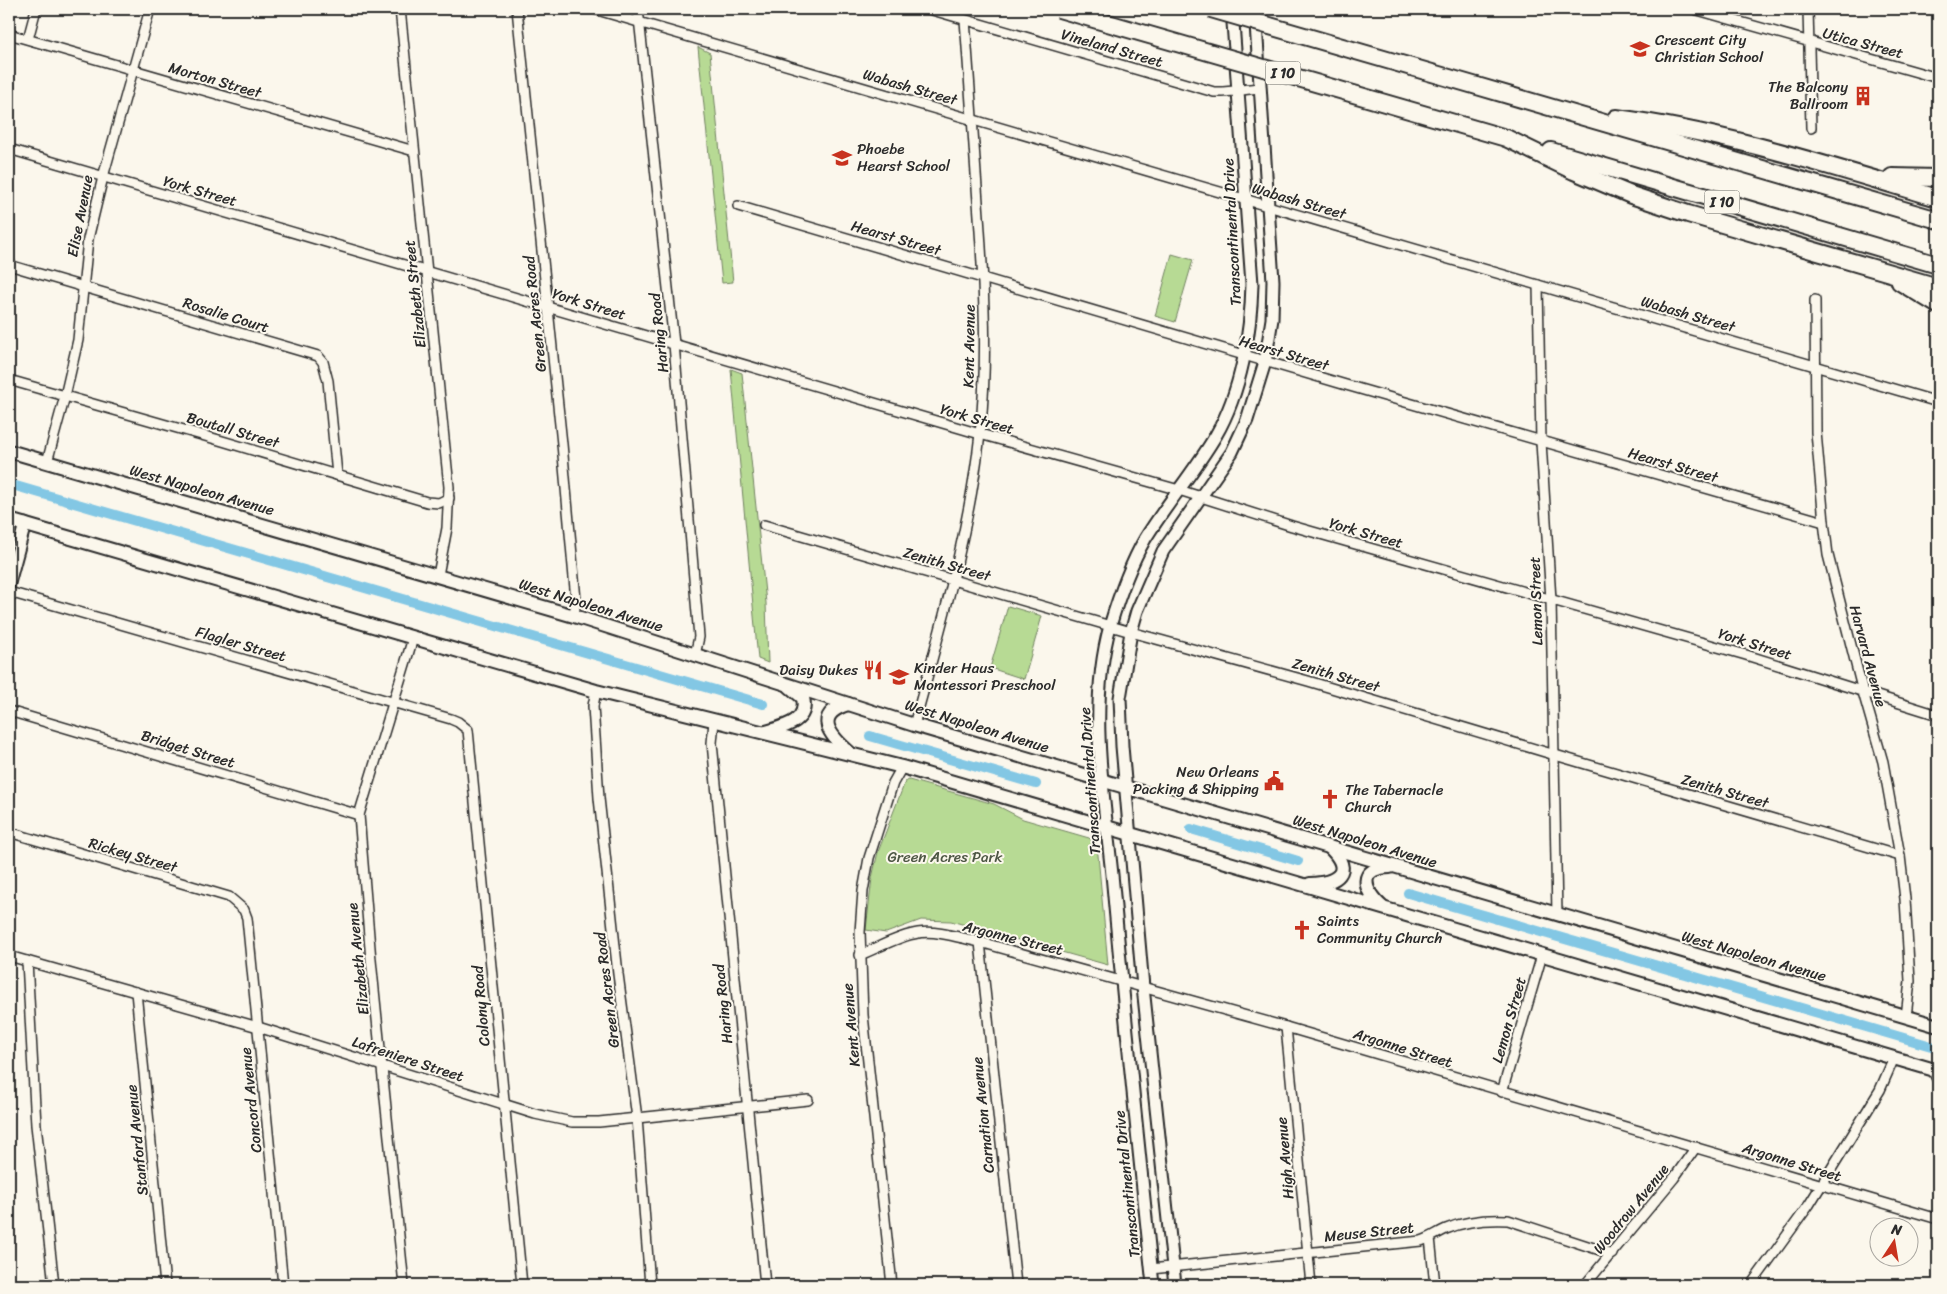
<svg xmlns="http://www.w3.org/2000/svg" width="1947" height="1294" viewBox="0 0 1947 1294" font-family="Sriracha,sans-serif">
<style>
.green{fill:#b7da94;stroke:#718260}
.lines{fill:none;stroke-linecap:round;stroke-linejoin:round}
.canal{stroke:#83c7e4;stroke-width:10}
.minor-casing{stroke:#2b2b2b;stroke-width:12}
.tertiary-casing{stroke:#2b2b2b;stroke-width:15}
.secondary-casing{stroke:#2b2b2b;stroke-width:16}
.motorway-casing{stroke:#2b2b2b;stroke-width:20}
.minor{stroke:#fbf7ec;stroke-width:9}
.tertiary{stroke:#fbf7ec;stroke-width:11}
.secondary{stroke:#fbf7ec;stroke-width:12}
.motorway{stroke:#fbf7ec;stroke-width:16}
.motorway-bridge-casing{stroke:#2b2b2b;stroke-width:20;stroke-linecap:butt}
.motorway-bridge{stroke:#fbf7ec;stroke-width:16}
.labels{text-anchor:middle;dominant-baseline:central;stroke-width:4;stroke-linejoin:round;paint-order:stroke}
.shield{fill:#fbf7ec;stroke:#696865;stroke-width:1}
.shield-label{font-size:14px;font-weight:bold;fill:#2b2b2b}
.poi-label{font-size:15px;fill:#2b2b2b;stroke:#fbf7ec;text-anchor:start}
.street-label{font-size:15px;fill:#2b2b2b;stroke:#fbf7ec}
.park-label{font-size:15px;fill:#4e5745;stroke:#fbf7ec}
</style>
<rect width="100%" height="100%" fill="#fbf7ec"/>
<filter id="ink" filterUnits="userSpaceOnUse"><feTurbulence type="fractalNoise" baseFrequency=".02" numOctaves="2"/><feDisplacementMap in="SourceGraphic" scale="10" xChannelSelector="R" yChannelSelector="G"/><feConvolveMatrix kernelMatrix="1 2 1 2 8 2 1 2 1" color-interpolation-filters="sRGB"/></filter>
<g filter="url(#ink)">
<g class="green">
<path d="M698 47 710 53 733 282 722 283Z"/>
<path d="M1172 254 1193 260 1175 322 1155 316Z"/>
<path d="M731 369 742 373 766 603 768 663 758 659Z"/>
<path d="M1008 606 1042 616 1024 679 990 668Z"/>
<path d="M909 780 994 804 1023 819 1089 838 1097 844 1108 965 951 921 921 920 886 933 866 930 872 878 878 852 905 782Z"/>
</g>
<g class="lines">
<g class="canal">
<path d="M9 484 763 704"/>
<path d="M870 736 1036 784"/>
<path d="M1191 829 1298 861"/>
<path d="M1408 893 1938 1048"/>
</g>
<defs>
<g id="minor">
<path d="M400 9 449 487 447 528 438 575"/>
<path d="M517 9 562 444 576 600 574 616"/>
<path d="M594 9 1938 402"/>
<path d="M638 9 674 344 699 637 695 655"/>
<path d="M929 9 1214 92C1229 93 1244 89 1260 88"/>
<path d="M1694 9 1938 78"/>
<path d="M1808 9 1811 128"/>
<path d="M9 34 414 151"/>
<path d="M28 39 36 9"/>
<path d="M9 149 980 434 1179 490 1292 526 1746 655 1938 715"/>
<path d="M738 206 1346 385 1824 522"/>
<path d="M9 265 318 356 323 362 328 381 337 475"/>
<path d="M1538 285 1541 442 1551 600 1557 915"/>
<path d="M1815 300 1816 432 1824 522 1828 555 1863 692 1883 762 1900 856 1905 899 1910 981 1906 1017"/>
<path d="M9 380 219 440 427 502 439 503 449 498"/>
<path d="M47 462 65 396 78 340 88 239 103 177 150 9"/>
<path d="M764 525 1131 632 1308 681 1555 755 1900 856"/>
<path d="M9 592 451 719 458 722 468 730 522 1285"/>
<path d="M596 691 593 706 599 798 618 974 637 1118 650 1285"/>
<path d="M9 711 359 815"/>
<path d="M714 721 712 743 765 1285"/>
<path d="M914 725C940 630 969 534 980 434 988 362 984 288 979 216 974 150 970 85 965 20"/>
<path d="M9 832 229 897 244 910 247 918 283 1285"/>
<path d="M980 942 1016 1285"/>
<path d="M860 955C878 948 898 936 918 933 938 930 960 938 980 942L1286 1027 1938 1219"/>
<path d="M9 956 258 1027 535 1114 572 1122H599L808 1100"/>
<path d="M27 961 36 1125 54 1285"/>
<path d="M136 992 165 1285"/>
<path d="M1286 1027 1311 1285"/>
<path d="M1932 1069 1938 1081"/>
<path d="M1502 1092 1542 955"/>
<path d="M1430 1238 1435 1285"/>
<path d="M1151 1269 1421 1241C1431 1238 1437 1233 1446 1229 1465 1221 1487 1219 1508 1220L1612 1254"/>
<path d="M404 1285 371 960 359 815 413 638"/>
<path d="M892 1285 863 1015 860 932 863 891 869 858 893 783 902 767"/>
<path d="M1585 1285 1674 1178 1696 1147"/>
<path d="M1751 1285 1809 1205 1880 1090 1894 1058"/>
</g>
<g id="tertiary">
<path d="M9 583 25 524"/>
<path d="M1153 1285C1139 1152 1125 1019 1113 885 1105 800 1087 710 1110 626 1119 596 1130 565 1145 539 1167 503 1195 471 1216 435 1241 392 1251 333 1252 284L1232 9"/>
<path d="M1175 1285 1143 987 1122 746 1120 698 1131 632 1137 611 1163 551 1232 452 1247 420 1265 362 1272 319 1273 281 1255 9"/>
</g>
<g id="secondary">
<path d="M9 451 574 616 914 725 1938 1026"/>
<path d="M9 520 596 691 902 767 1938 1071"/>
<path d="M848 704C812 715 830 736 850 753"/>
<path d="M766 732C783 727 809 722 803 698L790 687"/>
<path d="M1310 884C1337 883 1355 872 1329 847"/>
<path d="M1382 907C1363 890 1357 868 1390 867"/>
</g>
<g id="motorway">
<path d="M1477 86 1938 220"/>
<path d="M1616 118C1726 132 1832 167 1938 198"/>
<path d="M1506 138 1574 171 1631 195 1688 214 1938 287"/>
<path d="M1551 151 1938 265"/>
<path d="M1892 177 1938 178"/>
<path d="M1900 282 1938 305"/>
</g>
</defs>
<use href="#minor" class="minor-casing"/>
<use href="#tertiary" class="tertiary-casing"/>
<use href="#secondary" class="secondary-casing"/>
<use href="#motorway" class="motorway-casing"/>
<use href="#minor" class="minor"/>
<use href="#tertiary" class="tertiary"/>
<use href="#secondary" class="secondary"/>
<use href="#motorway" class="motorway"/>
<defs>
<g id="motorway-bridge">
<path d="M1059 9 1506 138"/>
<path d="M1211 9 1477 86"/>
</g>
</defs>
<use href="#motorway-bridge" class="motorway-bridge-casing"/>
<use href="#motorway-bridge" class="motorway-bridge"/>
</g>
</g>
<defs>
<symbol id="school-bare" viewBox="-9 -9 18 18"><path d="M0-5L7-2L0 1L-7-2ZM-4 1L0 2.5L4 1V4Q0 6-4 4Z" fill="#c8321e" stroke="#fbf7ec" stroke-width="2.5" paint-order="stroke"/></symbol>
<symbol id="building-bare" viewBox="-9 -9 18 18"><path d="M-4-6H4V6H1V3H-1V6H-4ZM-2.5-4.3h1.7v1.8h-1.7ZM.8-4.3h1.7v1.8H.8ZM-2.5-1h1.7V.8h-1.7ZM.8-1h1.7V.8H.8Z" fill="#c8321e" stroke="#fbf7ec" stroke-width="2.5" paint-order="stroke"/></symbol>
<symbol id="restaurant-bare" viewBox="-9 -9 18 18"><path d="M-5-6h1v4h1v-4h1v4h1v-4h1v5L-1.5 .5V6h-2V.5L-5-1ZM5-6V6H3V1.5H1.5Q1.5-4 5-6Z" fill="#c8321e" stroke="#fbf7ec" stroke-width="2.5" paint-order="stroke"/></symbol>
<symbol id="civic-bare" viewBox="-9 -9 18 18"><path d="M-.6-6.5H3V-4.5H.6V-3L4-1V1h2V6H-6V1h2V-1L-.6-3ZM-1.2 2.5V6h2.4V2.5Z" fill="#c8321e" stroke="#fbf7ec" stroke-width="2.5" paint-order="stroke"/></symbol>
<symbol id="church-bare" viewBox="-9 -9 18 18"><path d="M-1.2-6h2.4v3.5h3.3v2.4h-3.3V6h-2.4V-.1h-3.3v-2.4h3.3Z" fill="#c8321e" stroke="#fbf7ec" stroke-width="2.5" paint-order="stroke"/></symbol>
</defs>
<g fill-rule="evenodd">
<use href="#school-bare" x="1626" y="35" width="28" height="28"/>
<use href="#building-bare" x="1849" y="82" width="28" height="28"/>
<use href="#school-bare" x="828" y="144" width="28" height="28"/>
<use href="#restaurant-bare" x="859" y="656" width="28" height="28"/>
<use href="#school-bare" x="885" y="663" width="28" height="28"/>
<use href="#civic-bare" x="1260" y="767" width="28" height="28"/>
<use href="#church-bare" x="1316" y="785" width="28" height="28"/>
<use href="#church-bare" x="1288" y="916" width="28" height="28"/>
</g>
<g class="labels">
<g class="shield">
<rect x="1265.5" y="61.5" width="35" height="23" rx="4"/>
<rect x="1704.5" y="190.5" width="35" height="23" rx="4"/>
</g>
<g class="shield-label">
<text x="1283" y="73">I 10</text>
<text x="1722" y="202">I 10</text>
</g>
<g class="poi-label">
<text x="1655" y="40">Crescent City<tspan x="1655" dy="17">Christian School</tspan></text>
<text x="1848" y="87" text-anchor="end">The Balcony<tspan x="1848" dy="17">Ballroom</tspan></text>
<text x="857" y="149">Phoebe<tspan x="857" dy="17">Hearst School</tspan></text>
<text x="914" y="668">Kinder Haus<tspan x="914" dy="17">Montessori Preschool</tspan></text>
<text x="858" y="670" text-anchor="end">Daisy Dukes</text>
<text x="1259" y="772" text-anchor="end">New Orleans<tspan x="1259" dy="17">Packing &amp; Shipping</tspan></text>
<text x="1345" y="790">The Tabernacle<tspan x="1345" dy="17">Church</tspan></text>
<text x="1317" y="921">Saints<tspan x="1317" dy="17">Community Church</tspan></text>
</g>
<g class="street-label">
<text transform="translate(1863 43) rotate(15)">Utica Street</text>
<text transform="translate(1112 48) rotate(16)">Vineland Street</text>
<text transform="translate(215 80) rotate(16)">Morton Street</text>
<text transform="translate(910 87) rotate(16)">Wabash Street</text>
<text transform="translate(200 191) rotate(16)">York Street</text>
<text transform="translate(1299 201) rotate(16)">Wabash Street</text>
<text transform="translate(80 216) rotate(-79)">Elise Avenue</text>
<text transform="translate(1232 232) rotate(-93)">Transcontinental Drive</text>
<text transform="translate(896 238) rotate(16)">Hearst Street</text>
<text transform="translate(415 294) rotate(-96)">Elizabeth Street</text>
<text transform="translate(589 304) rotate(17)">York Street</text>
<text transform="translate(535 314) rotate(-96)">Green Acres Road</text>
<text transform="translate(1688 314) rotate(16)">Wabash Street</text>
<text transform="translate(226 315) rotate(17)">Rosalie Court</text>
<text transform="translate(659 333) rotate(-96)">Haring Road</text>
<text transform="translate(969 346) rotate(-89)">Kent Avenue</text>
<text transform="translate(1284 353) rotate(16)">Hearst Street</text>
<text transform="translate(977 419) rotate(16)">York Street</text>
<text transform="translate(233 430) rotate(16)">Boutall Street</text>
<text transform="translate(1673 465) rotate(16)">Hearst Street</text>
<text transform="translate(202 490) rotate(16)">West Napoleon Avenue</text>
<text transform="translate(1366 533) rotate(16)">York Street</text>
<text transform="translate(947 564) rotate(16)">Zenith Street</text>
<text transform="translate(1536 601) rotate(-92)">Lemon Street</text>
<text transform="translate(591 605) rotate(17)">West Napoleon Avenue</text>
<text transform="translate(241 644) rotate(16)">Flagler Street</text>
<text transform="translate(1755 644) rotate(17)">York Street</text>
<text transform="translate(1868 656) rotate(75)">Harvard Avenue</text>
<text transform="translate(1336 675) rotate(16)">Zenith Street</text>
<text transform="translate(977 726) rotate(17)">West Napoleon Avenue</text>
<text transform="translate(188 749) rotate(17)">Bridget Street</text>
<text transform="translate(1090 781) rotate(-94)">Transcontinental Drive</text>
<text transform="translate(1725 791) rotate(16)">Zenith Street</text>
<text transform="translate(1365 841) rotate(17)">West Napoleon Avenue</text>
<text transform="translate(133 855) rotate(16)">Rickey Street</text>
<text transform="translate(1013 938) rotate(14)">Argonne Street</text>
<text transform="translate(1754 956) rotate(16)">West Napoleon Avenue</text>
<text transform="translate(358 959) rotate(-96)">Elizabeth Avenue</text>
<text transform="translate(607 990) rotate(-97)">Green Acres Road</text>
<text transform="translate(723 1004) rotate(-96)">Haring Road</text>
<text transform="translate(481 1006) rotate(-95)">Colony Road</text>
<text transform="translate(1509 1020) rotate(-74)">Lemon Street</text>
<text transform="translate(851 1025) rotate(-95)">Kent Avenue</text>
<text transform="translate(1403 1048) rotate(17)">Argonne Street</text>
<text transform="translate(408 1059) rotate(18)">Lafreniere Street</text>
<text transform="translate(251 1100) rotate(-96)">Concord Avenue</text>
<text transform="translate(983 1115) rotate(-96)">Carnation Avenue</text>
<text transform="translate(137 1140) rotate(-96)">Stanford Avenue</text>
<text transform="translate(1285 1158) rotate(-95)">High Avenue</text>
<text transform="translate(1792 1162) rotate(17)">Argonne Street</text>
<text transform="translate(1127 1184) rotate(-96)">Transcontinental Drive</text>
<text transform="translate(1631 1209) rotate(-51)">Woodrow Avenue</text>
<text transform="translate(1369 1232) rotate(-6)">Meuse Street</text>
</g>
<g class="park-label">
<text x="945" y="857">Green Acres Park</text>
</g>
</g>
<rect width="1947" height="1294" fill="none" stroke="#fbf7ec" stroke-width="30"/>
<rect x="15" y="15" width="1917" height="1264" fill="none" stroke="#2b2b2b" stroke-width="2" filter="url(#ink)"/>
<g transform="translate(1894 1242) rotate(12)"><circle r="24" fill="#fbf7ec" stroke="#a8a59f"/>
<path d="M0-4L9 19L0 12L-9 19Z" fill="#c8321e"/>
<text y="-8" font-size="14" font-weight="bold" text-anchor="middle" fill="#2b2b2b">N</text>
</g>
</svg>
